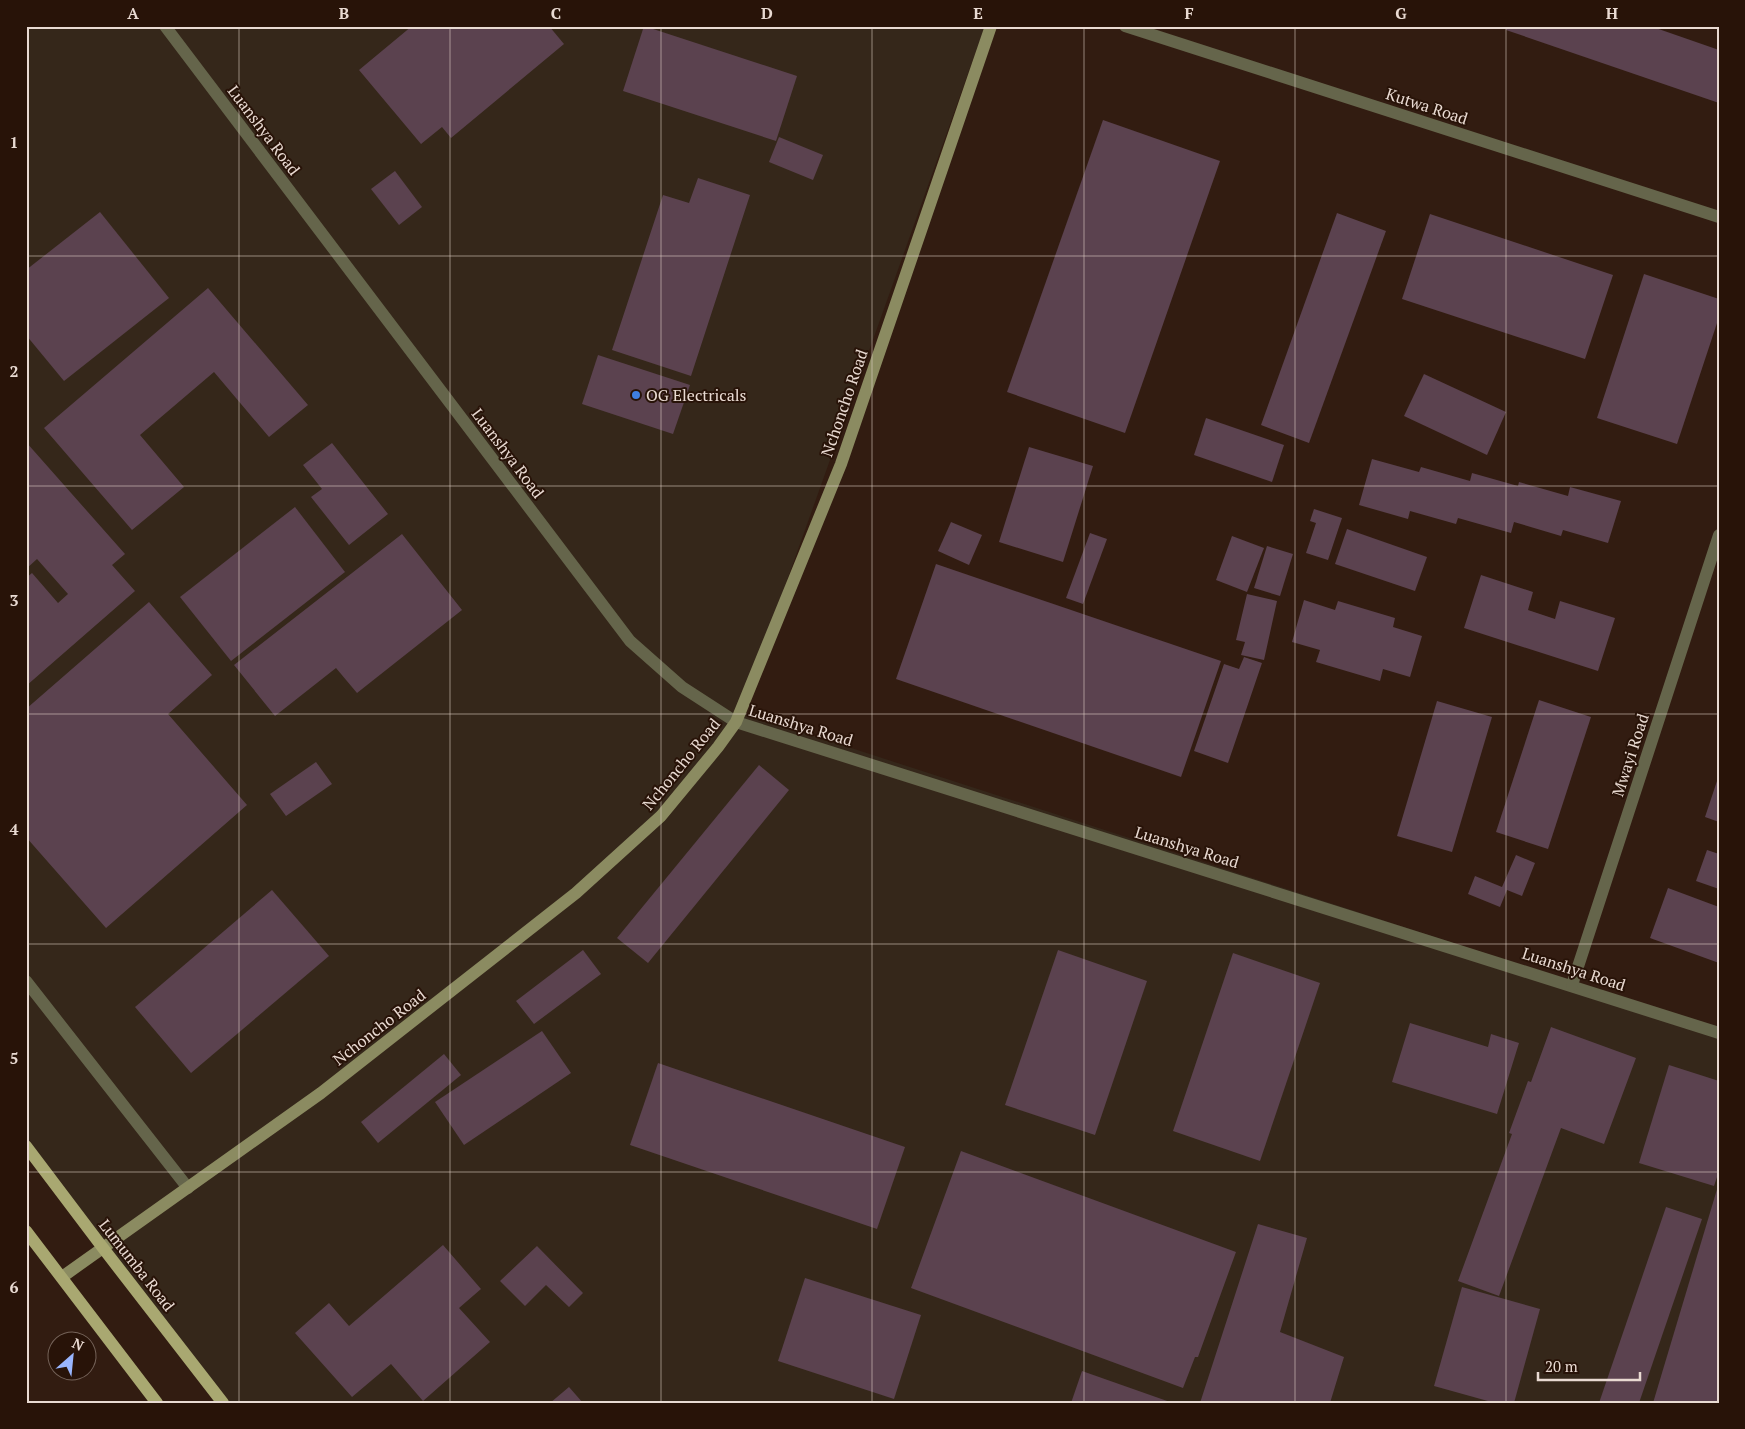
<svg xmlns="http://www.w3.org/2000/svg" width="1745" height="1429" viewBox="0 0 1745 1429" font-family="'PT Serif',serif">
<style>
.industrial{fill:#35271a}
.building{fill:#5b424f}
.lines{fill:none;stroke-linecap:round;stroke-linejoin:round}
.street{stroke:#65654b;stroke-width:12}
.secondary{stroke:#8b8b61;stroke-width:12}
.primary{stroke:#a9a871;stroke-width:12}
.grid{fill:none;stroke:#e9dad2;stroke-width:1;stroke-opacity:0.55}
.shop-dot{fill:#3f7fe0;stroke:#281308;stroke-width:2}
.labels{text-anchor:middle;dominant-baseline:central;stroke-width:4;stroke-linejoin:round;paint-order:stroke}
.street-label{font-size:16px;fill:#e9dad2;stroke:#281308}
.poi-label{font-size:16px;fill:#e9dad2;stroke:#281308;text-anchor:start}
.neatline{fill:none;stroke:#e9dad2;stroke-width:2}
.grid-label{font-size:16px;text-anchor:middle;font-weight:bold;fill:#e9dad2}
</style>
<rect width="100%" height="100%" fill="#321c11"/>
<path class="industrial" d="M26 26H985L740 712 1719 1029V1403H219L26 1145Z"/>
<g class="building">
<path d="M412 26H549L564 44 451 138 442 127 421 144 359 70Z"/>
<path d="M644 26 797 76 776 141 623 91Z"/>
<path d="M1507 26H1650L1719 50V103L1506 30Z"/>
<path d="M1103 120 1220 161 1125 433 1007 392Z"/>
<path d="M779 137 823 155 813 180 769 162Z"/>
<path d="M395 171 422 207 399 225 371 189Z"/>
<path d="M698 178 750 195 691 376 612 350 663 195 689 203Z"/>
<path d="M100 212 169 298 64 381 26 335V270Z"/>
<path d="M1337 213 1386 231 1309 443 1261 425Z"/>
<path d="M1430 214 1613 275 1585 359 1402 299Z"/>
<path d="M1644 274 1719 299V317L1677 444 1597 418Z"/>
<path d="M208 288 308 405 269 437 214 372 140 435 184 487 132 530 44 428Z"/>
<path d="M598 355 690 385 673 434 582 404Z"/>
<path d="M1424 374 1506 412 1487 455 1404 416Z"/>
<path d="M1206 418 1284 445 1272 482 1194 455Z"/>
<path d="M26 442 125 554 112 565 135 591 26 686V578L32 573 58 603 68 594 37 559 26 569Z"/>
<path d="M332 443 388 514 349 545 311 497 322 489 303 465Z"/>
<path d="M1029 447 1093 466 1063 562 999 542Z"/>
<path d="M1372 459 1419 472 1421 467 1470 481 1472 473 1518 486 1519 482 1568 496 1570 487 1621 501 1608 543 1563 530 1561 536 1514 522 1511 533 1458 518 1456 524 1410 511 1408 519 1359 505Z"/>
<path d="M295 507 345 572 231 661 180 597Z"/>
<path d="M1314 509 1342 518 1328 560 1306 553 1316 523 1310 521Z"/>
<path d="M951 522 982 535 969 565 938 551Z"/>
<path d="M1347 529 1427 557 1415 591 1335 564Z"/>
<path d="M1090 533 1107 539 1083 604 1066 598Z"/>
<path d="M402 534 462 610 357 693 336 668 275 716 234 665Z"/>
<path d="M1232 536 1264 548 1247 592 1216 580Z"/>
<path d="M1267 546 1293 554 1280 596 1254 588Z"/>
<path d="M936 564 1221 661 1181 777 896 679Z"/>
<path d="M1481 575 1533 592 1528 610 1555 619 1560 601 1615 618 1598 671 1464 628Z"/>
<path d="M1247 594 1277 601 1264 660 1241 655 1245 642 1236 640Z"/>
<path d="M1304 600 1335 610 1338 601 1395 618 1393 627 1422 636 1410 677 1383 669 1380 681 1316 662 1320 650 1292 642Z"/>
<path d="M149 602 212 675 168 714 247 805 106 928 26 837V709Z"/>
<path d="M1244 657 1262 663 1228 763 1194 751 1224 664 1239 669Z"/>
<path d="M1539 700 1591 717 1548 849 1496 832Z"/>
<path d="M1437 701 1492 717 1452 852 1397 836Z"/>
<path d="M316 762 332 784 286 816 270 794Z"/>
<path d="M759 765 789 790 648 963 617 938Z"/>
<path d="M1718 778H1719V822L1705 817Z"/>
<path d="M1707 850 1719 854V889L1696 881Z"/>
<path d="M1516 855 1535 863 1522 896 1507 890 1500 907 1468 894 1475 876 1502 887Z"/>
<path d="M1668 888 1719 907V963L1650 938Z"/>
<path d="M272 890 329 956 191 1073 135 1007Z"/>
<path d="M583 950 601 974 534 1024 516 1001Z"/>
<path d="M1058 950 1147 981 1095 1135 1005 1105Z"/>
<path d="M1233 953 1320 983 1260 1161 1173 1131Z"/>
<path d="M1410 1023 1488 1047 1491 1034 1519 1043 1497 1114 1392 1082Z"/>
<path d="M1551 1027 1636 1058 1604 1144 1561 1128 1499 1296 1458 1281 1512 1134 1509 1133 1528 1081 1531 1082Z"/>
<path d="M542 1031 571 1073 464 1145 435 1102Z"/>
<path d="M444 1054 461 1075 378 1143 361 1122Z"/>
<path d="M658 1063 905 1147 877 1229 630 1145Z"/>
<path d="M1669 1065 1719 1081V1171L1714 1186 1639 1163Z"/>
<path d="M961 1151 1236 1252 1198 1357H1195L1183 1388 911 1288Z"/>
<path d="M1718 1186 1719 1403H1653Z"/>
<path d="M1666 1207 1702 1219 1639 1403H1599Z"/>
<path d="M1258 1224 1307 1238 1280 1332 1344 1357 1330 1403H1200Z"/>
<path d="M443 1245 481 1289 459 1308 490 1342 423 1401 391 1364 352 1397 295 1333 329 1303 349 1326Z"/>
<path d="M537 1246 583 1293 569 1307 546 1285 525 1306 500 1281Z"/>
<path d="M805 1278 921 1315 894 1399 778 1361Z"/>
<path d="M1462 1287 1540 1309 1514 1403H1495L1434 1386Z"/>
<path d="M1082 1371 1170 1402V1403H1071Z"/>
<path d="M569 1387 583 1403H550Z"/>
</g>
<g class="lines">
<g class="street">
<path d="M165 26 630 641 682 687 736 722 1719 1033"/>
<path d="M1125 26 1719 217"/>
<path d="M26 981 188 1188"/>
<path d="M1572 985 1719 535"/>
</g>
<path class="secondary" d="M62 1277 321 1093 576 893 661 816 718 747 736 722 841 464 991 26"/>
<g class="primary">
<path d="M26 1146 103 1248 223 1403"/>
<path d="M26 1231 157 1403"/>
</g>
</g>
<path class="grid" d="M239 26V1403M450 26V1403M661 26V1403M872 26V1403M1084 26V1403M1295 26V1403M1506 26V1403M26 256H1719M26 486H1719M26 714H1719M26 944H1719M26 1172H1719"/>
<circle class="shop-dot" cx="636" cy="395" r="5"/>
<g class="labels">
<g class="street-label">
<text transform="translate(1427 106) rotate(18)">Kutwa Road</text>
<text transform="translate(264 130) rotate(53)">Luanshya Road</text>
<text transform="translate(844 403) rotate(-71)">Nchoncho Road</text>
<text transform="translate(508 453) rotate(53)">Luanshya Road</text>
<text transform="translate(801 725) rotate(17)">Luanshya Road</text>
<text transform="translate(1630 755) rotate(-72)">Mwayi Road</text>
<text transform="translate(681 764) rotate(-51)">Nchoncho Road</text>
<text transform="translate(1187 847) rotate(17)">Luanshya Road</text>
<text transform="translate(1574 969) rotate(18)">Luanshya Road</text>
<text transform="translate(379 1027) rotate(-38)">Nchoncho Road</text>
<text transform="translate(137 1265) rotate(52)">Lumumba Road</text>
</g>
<g class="poi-label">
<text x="646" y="395">OG Electricals</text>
</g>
</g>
<rect width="1745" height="1429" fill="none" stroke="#281308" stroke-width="55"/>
<g transform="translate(72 1356) rotate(27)"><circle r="24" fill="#281308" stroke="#756359"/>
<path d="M0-4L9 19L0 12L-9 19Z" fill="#99b5fd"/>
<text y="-8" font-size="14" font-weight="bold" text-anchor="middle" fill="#e9dad2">N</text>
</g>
<path d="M1538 1372v8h102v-8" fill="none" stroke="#e9dad2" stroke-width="2.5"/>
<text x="1545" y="1372" font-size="15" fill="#e9dad2" stroke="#281308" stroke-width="4" paint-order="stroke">20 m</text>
<rect x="28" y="28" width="1690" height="1374" class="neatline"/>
<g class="grid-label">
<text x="133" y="19">A</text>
<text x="344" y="19">B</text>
<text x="556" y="19">C</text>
<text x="767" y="19">D</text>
<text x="978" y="19">E</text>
<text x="1189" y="19">F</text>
<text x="1401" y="19">G</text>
<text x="1612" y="19">H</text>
<text x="14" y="148">1</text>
<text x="14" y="377">2</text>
<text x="14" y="606">3</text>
<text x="14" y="835">4</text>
<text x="14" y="1064">5</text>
<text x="14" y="1293">6</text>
</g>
</svg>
